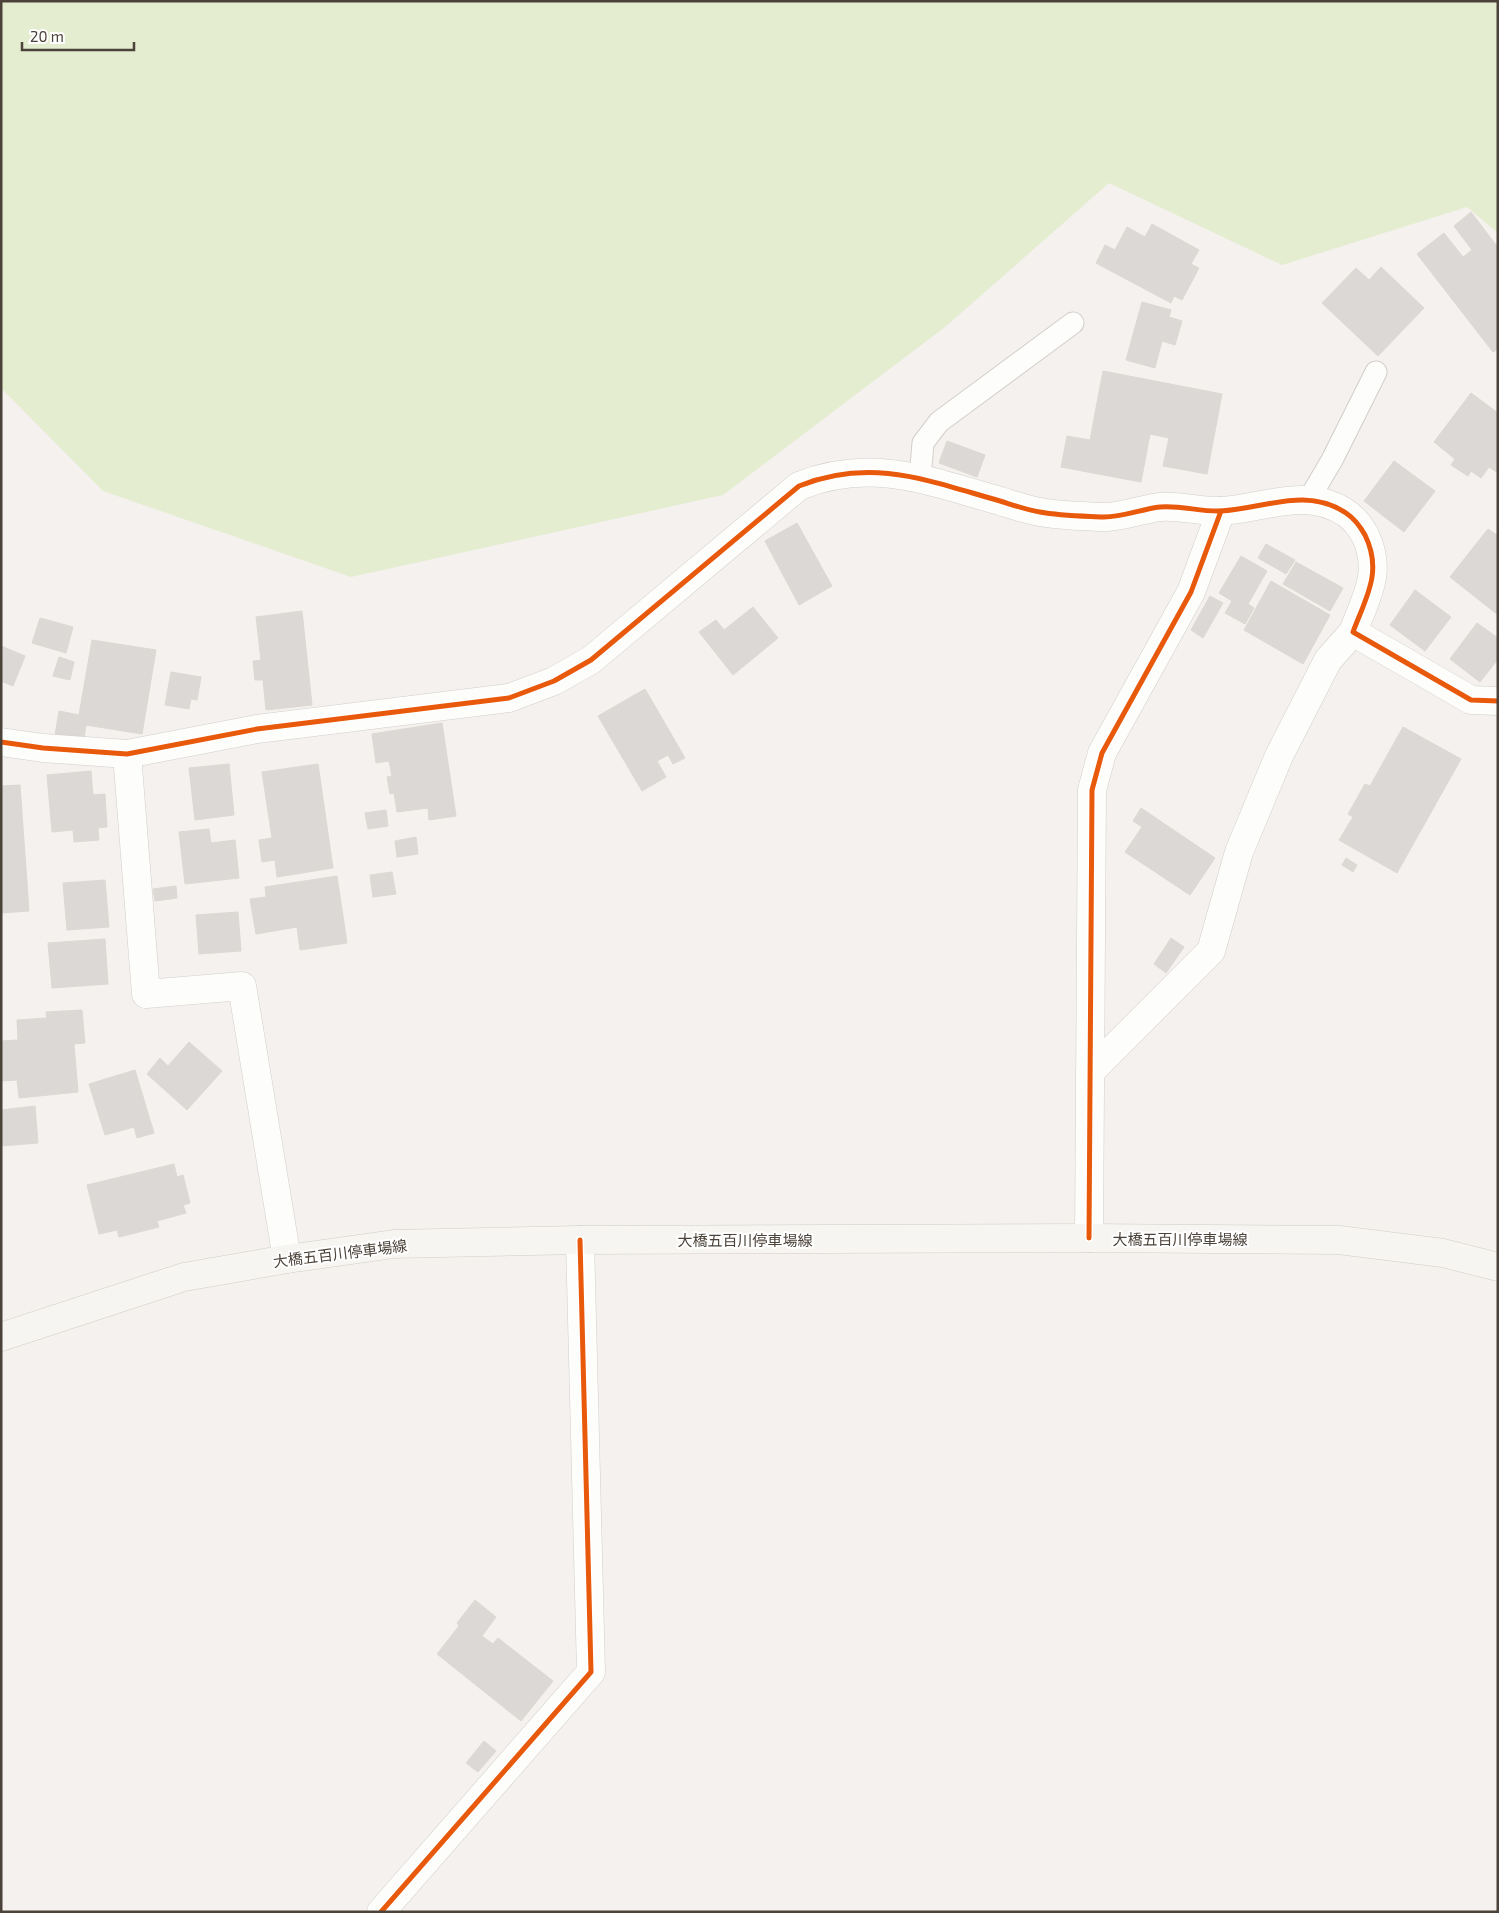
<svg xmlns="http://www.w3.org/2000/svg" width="1499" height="1913" viewBox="0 0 1499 1913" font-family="'Exo 2','Noto Sans JP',sans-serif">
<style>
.green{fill:#e4edcf}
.building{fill:#dcd8d5;stroke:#dcd8d4}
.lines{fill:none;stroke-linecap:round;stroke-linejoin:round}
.service-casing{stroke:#d2cfcb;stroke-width:23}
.minor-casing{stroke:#d2cfcb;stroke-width:29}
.secondary-casing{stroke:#d2cdc5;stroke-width:29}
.service{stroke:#fdfdfc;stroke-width:21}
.minor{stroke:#fdfdfc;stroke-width:28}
.secondary{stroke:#f7f5f1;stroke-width:28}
.cycleway-casing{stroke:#fff;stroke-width:8}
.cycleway{stroke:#e8590c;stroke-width:5}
.labels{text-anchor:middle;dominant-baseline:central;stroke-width:4;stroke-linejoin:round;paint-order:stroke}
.street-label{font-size:15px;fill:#4b4239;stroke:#fff}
</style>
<rect width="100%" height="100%" fill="#f4f1ee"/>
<path class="green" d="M1 1H1498V233L1467 207 1282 265 1109 183 945 327 723 495 351 577 103 491 1 388Z"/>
<g class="building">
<path d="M1471 212 1496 245 1498 244V349L1493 352 1417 254 1444 233 1463 257 1472 250 1454 226Z"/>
<path d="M1152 224 1199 250 1191 264 1199 268 1182 300 1174 296 1171 303 1096 263 1105 245 1115 250 1127 227 1145 237Z"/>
<path d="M1381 267 1424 308 1378 356 1322 303 1356 268 1369 280Z"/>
<path d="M1142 302 1171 310 1169 317 1182 321 1175 345 1162 341 1155 368 1126 360Z"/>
<path d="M1103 371 1222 394 1207 474 1163 466 1169 438 1150 434 1141 482 1061 467 1067 436 1090 440Z"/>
<path d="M1471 393 1498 413V473L1489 467 1481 478 1471 471 1468 476 1451 465 1455 459 1434 442Z"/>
<path d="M947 441 985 455 977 477 939 463Z"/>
<path d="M1394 461 1435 491 1404 532 1364 501Z"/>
<path d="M797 523 832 586 799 605 765 541Z"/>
<path d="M1488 529 1498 536V615L1450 577Z"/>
<path d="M1266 544 1295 560 1286 574 1258 558Z"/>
<path d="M1241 556 1267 571 1248 604 1254 608 1245 624 1225 613 1232 601 1219 593Z"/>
<path d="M1296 562 1343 588 1330 611 1283 584Z"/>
<path d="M1271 581 1330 615 1303 664 1244 630Z"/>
<path d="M1415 590 1451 617 1425 651 1390 625Z"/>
<path d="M1210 596 1223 603 1203 638 1191 630Z"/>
<path d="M753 607 778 638 733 675 699 632 716 620 724 630Z"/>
<path d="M302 611 312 705 266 710 263 680H255L253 661 261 660 256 617Z"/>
<path d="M40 618 73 627 66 653 32 643Z"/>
<path d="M1477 623 1498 638V659L1480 682 1450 659Z"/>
<path d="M92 640 156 650 142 734 86 725 84 739 55 735 59 711 79 715Z"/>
<path d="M1 646 25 656 13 686 1 681Z"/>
<path d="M59 657 74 662 70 680 53 676Z"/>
<path d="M171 672 201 677 197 700 191 699 189 709 165 705Z"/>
<path d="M645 689 685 758 673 764 668 755 657 761 666 777 642 791 598 716Z"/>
<path d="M442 723 456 816 429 820 428 808 397 812 394 793 390 794 387 777 392 776 389 761 376 763 372 734Z"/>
<path d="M1403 727 1461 759 1397 873 1339 840 1353 817 1348 814 1365 784 1370 786Z"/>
<path d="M229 764 234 815 195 820 189 768Z"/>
<path d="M318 764 333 868 277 877 275 860 262 862 259 840 272 838 262 772Z"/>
<path d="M91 771 93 795 105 794 107 827 98 828 99 840 74 842 73 830 52 832 47 775Z"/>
<path d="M20 785 29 911 1 913V786Z"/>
<path d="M1141 808 1215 858 1190 895 1125 852 1142 827 1133 821Z"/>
<path d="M386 810 388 826 368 829 365 813Z"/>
<path d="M209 829 211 843 235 840 239 878 185 884 179 832Z"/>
<path d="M416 837 418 854 397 857 395 841Z"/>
<path d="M1346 858 1357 865 1353 872 1342 865Z"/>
<path d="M392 872 396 894 373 897 370 875Z"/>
<path d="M337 876 347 943 300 950 297 927 256 934 250 899 266 897 265 887Z"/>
<path d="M105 880 109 927 67 930 63 883Z"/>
<path d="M176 886 177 898 155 901 153 889Z"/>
<path d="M238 912 241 951 199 954 196 915Z"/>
<path d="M1171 938 1184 947 1166 973 1154 964Z"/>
<path d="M105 939 108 984 52 988 48 943Z"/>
<path d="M82 1010 85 1043 74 1044 78 1092 19 1098 17 1080 1 1081V1041L18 1040 17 1020 47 1018 46 1012Z"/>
<path d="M189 1042 222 1071 187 1110 147 1074 160 1058 168 1066Z"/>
<path d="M135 1070 154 1133 137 1138 134 1127 105 1135 89 1084Z"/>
<path d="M35 1106 38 1143 1 1146V1110Z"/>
<path d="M174 1164 177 1177 183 1175 190 1203 183 1205 186 1213 157 1221 159 1227 119 1237 117 1230 99 1234 87 1185Z"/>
<path d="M475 1600 496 1617 482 1636 493 1644 498 1638 553 1681 521 1721 437 1654 459 1626 457 1623Z"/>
<path d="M484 1741 496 1751 478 1772 466 1763Z"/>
</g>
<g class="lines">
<defs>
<g id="service">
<path d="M920 478 923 443 939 422 1073 323"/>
<path d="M1309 499 1332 460 1376 372"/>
</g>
<g id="minor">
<path d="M1 742 43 748 127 754 257 729 509 698 554 681 591 660 799 486C872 457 929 481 1000 501 1013 505 1027 510 1040 512 1061 516 1084 516 1104 517 1123 517 1142 509 1160 507 1180 505 1201 512 1221 511 1263 509 1306 486 1346 513 1355 519 1360 526 1365 535 1383 572 1366 597 1353 632L1471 700 1498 701"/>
<path d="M127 754 146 994 242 986 287 1259"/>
<path d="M1090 1072 1211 951 1239 852 1279 756 1328 660 1353 632"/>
<path d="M1089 1238 1092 790 1102 753 1191 592 1221 511"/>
<path d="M381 1912 591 1672 580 1240"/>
</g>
<path id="secondary" d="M1 1337 184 1277 287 1259 394 1244 580 1240 1089 1238 1339 1240 1443 1253 1498 1267"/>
</defs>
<use href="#service" class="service-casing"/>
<use href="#minor" class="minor-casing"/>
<use href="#secondary" class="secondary-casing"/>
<use href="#service" class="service"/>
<use href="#minor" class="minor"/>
<use href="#secondary" class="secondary"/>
<defs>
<g id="cycleway">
<path d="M1 742 43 748 127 754 257 729 509 698 554 681 591 660 799 486C872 457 929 481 1000 501 1013 505 1027 510 1040 512 1061 516 1084 516 1104 517 1123 517 1142 509 1160 507 1180 505 1201 512 1221 511 1263 509 1306 486 1346 513 1355 519 1360 526 1365 535 1383 572 1366 597 1353 632L1471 700 1498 701"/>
<path d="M1089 1238 1092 790 1102 753 1191 592 1221 511"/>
<path d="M381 1912 591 1672 580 1240"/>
</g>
</defs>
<use href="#cycleway" class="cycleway-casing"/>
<use href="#cycleway" class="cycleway"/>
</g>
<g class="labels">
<g class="street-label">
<text x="1180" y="1239">大橋五百川停車場線</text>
<text x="745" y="1240">大橋五百川停車場線</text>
<text transform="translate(340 1253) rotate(-7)">大橋五百川停車場線</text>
</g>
</g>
<rect width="1499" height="1913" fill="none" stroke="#4b4239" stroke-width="5"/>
<path d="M22 42v8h112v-8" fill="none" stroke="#4b4239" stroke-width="2.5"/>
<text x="30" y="42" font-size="15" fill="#4b4239" stroke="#ffffff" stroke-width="4" paint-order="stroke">20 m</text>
</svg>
